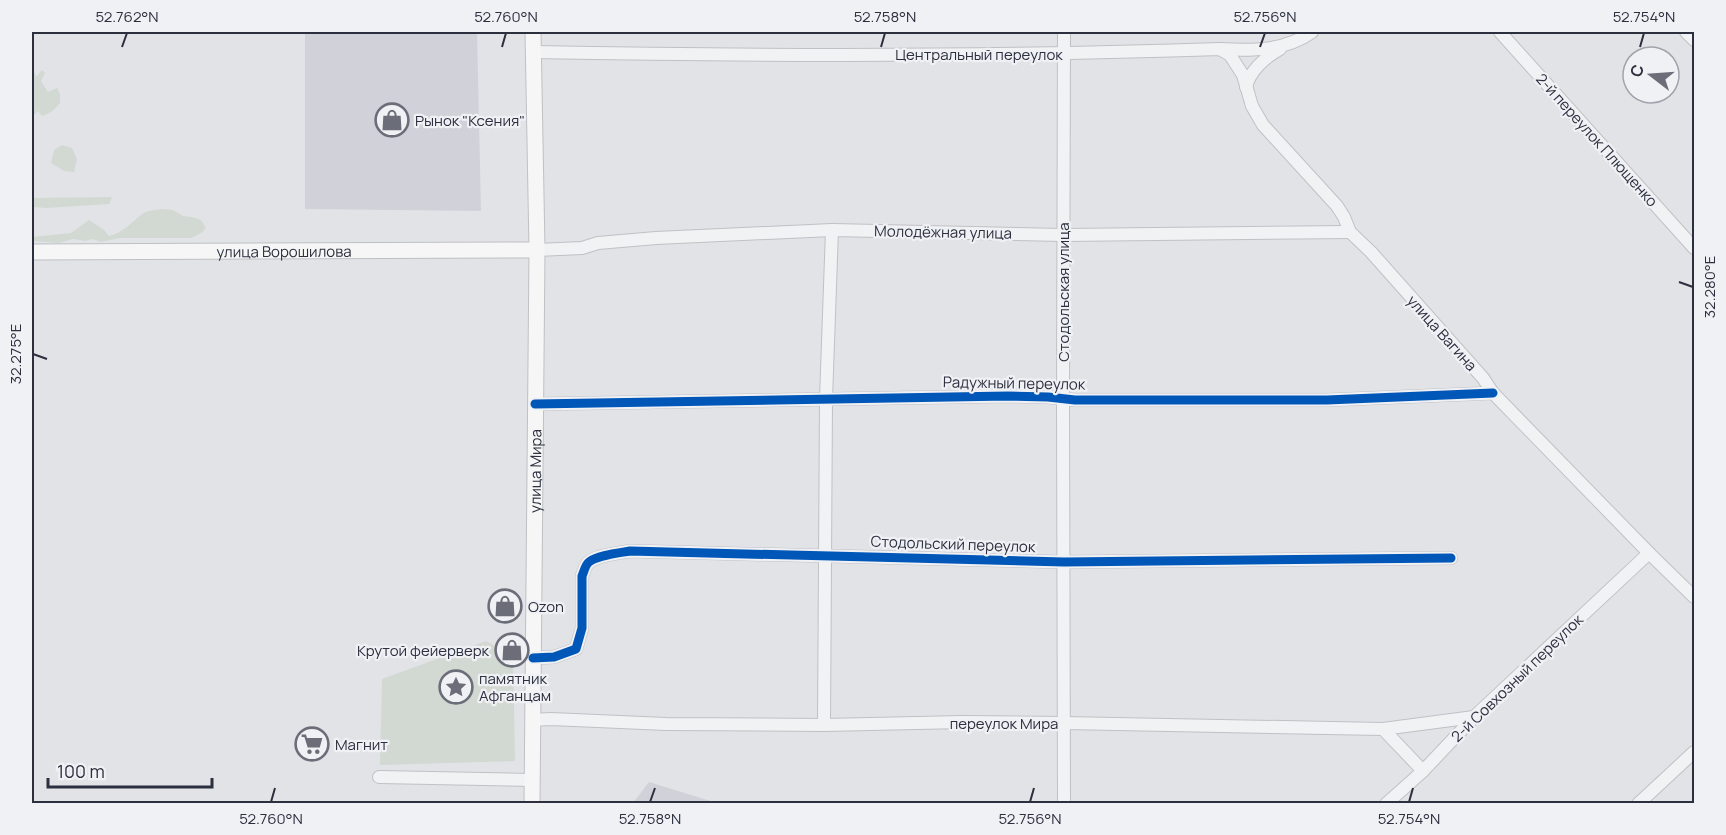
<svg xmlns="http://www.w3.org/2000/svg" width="1726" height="835" viewBox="0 0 1726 835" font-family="Manrope,sans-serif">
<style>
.built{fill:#d1d2d9}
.green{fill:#d2d9d3}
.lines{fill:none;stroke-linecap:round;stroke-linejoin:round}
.minor-casing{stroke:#c1c1c5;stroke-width:14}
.major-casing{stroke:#bfc0c4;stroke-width:17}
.minor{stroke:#f1f2f4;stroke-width:12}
.major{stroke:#f6f6f6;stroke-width:15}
.cycleway-casing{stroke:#f0f1f5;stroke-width:13}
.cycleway{stroke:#0057b8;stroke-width:9}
.ticks{fill:none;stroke:#2b2f3e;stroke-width:2}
.labels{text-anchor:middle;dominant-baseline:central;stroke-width:4.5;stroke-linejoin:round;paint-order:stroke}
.street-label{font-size:15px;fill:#2b2f3e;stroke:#f0f1f5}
.poi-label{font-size:15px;fill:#2b2f3e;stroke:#f0f1f5;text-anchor:start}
.neatline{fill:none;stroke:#2b2f3e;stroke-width:2}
.ticks-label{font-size:15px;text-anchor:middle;fill:#2b2f3e}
</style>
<rect width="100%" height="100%" fill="#e2e3e7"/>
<g class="built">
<path d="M305 32H477L481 211 305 209Z"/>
<path d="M649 782 717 803H633Z"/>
</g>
<g class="green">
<path d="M42 70 45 73 41 81 48 92 57 88 60 94V103C55 109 50 114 42 116L38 111 32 117V73H35L36 77Z"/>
<path d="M62 145 72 148 77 159 74 172 64 171 51 163 54 150Z"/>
<path d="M112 197 109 204 47 208 32 207V198Z"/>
<path d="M162 209 173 210 183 216 192 217 201 220 206 228 201 233 191 238H120L101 242 93 239 85 241 73 239 59 243 32 241V237L71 233 89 220 104 230 109 236C123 233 132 222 142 214 148 210 156 210 162 209Z"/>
<path d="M486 641 513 656 515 761 380 765 382 679Z"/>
</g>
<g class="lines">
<defs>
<g id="minor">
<path d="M1064 32 1063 398 1064 804"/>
<path d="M1500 32 1694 248"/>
<path d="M1686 32 1694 40"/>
<path d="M1220 49 1230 55 1243 75 1252 106 1263 125 1337 206 1344 217 1350 232 1371 252 1483 378 1493 393 1649 553 1694 597"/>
<path d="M533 52C762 56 991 57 1220 49 1252 51 1285 51 1312 32"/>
<path d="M1246 87C1250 71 1265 57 1280 49"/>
<path d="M537 250 582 248 598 243 656 238 832 230 1063 235 1350 232"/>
<path d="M535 404 1008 396 1048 397 1075 400H1327L1493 393"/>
<path d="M533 658 554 657 576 649 582 628V576C584 572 585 565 589 562 598 555 619 553 630 551L1064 562 1451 558"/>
<path d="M532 720 551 719 666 724 824 725 963 722 1064 723 1383 729 1474 717"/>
<path d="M824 725 826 399 832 230"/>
<path d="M1383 729 1423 771"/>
<path d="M379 777 532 780"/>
<path d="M1386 804 1423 771 1474 717 1649 553"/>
<path d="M1638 804 1694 752"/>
</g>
<g id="major">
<path id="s1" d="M32 252 537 250"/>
<path id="s2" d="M532 804 537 250 533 32"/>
</g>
</defs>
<use href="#minor" class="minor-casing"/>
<use href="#major" class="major-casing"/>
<use href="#minor" class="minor"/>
<use href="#major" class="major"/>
<defs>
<g id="cycleway">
<path d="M535 404 1008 396 1048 397 1075 400H1327L1493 393"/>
<path d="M533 658 554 657 576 649 582 628V576C584 572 585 565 589 562 598 555 619 553 630 551L1064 562 1451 558"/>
</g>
</defs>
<use href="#cycleway" class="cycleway-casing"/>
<use href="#cycleway" class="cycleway"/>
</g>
<path class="ticks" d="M122 47 127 33M502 47 506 33M881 47 885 33M1260 47 1265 33M1640 47 1644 33M1679 282 1693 287M33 354 47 359M271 802 275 788M650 802 655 788M1030 802 1034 788M1409 802 1413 788"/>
<defs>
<symbol id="shop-ring" viewBox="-11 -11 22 22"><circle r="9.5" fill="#f0f1f5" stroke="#6b6e79" stroke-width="1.5"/><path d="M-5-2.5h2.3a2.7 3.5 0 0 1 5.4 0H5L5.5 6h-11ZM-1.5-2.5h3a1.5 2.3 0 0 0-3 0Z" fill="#6b6e79"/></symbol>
<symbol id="sight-ring" viewBox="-11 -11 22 22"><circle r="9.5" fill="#f0f1f5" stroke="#6b6e79" stroke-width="1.5"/><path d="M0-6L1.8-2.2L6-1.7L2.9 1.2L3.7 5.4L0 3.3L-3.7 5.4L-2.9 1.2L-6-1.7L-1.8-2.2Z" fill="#6b6e79"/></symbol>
<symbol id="supermarket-ring" viewBox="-11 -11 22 22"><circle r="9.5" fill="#f0f1f5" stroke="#6b6e79" stroke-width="1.5"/><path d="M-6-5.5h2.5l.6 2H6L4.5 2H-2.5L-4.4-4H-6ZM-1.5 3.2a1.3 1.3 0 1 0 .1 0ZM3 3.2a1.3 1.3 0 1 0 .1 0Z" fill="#6b6e79"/></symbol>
</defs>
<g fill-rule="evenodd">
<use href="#shop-ring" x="373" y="101" width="38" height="38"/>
<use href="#shop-ring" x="486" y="587" width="38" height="38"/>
<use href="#shop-ring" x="493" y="631" width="38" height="38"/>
<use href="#sight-ring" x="437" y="668" width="38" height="38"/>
<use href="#supermarket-ring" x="293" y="725" width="38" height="38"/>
</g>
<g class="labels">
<g class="street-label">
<text x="979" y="54">Центральный переулок</text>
<text transform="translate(1597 140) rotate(48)">2-й переулок Плющенко</text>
<text transform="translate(943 232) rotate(1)">Молодёжная улица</text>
<text stroke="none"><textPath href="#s1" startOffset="252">улица Ворошилова</textPath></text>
<text transform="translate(1063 292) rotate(-90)">Стодольская улица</text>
<text transform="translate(1442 333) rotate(48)">улица Вагина</text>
<text transform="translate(1014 383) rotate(1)">Радужный переулок</text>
<text stroke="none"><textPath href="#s2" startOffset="333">улица Мира</textPath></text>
<text transform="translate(953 544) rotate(2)">Стодольский переулок</text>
<text transform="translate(1517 678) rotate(-44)">2-й Совхозный переулок</text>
<text x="1004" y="723">переулок Мира</text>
</g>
<g class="poi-label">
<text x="415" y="120">Рынок "Ксения"</text>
<text x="528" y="606">Ozon</text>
<text x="489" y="650" text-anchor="end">Крутой фейерверк</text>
<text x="479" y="678">памятник<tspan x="479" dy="17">Афганцам</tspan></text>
<text x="335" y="744">Магнит</text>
</g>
</g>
<rect width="1726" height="835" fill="none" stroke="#f0f1f5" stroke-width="66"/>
<g transform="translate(1651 75) rotate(287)"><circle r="28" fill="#f0f1f5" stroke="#a1a3ac" stroke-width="1.5"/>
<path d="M0-4.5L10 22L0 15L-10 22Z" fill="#6b6e79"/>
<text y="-9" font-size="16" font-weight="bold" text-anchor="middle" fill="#2b2f3e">С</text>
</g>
<path d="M48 778v9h164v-9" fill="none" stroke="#2b2f3e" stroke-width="3"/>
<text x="57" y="778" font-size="18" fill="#2b2f3e" stroke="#f0f1f5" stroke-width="4.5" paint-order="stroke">100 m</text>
<rect x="33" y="33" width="1660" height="769" class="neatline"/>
<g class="ticks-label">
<text x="127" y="22">52.762°N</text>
<text x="506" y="22">52.760°N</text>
<text x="885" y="22">52.758°N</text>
<text x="1265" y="22">52.756°N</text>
<text x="1644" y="22">52.754°N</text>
<text transform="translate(1710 287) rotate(-90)" y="5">32.280°E</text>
<text transform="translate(16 354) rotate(-90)" y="5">32.275°E</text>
<text x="271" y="824">52.760°N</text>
<text x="650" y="824">52.758°N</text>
<text x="1030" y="824">52.756°N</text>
<text x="1409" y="824">52.754°N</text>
</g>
</svg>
